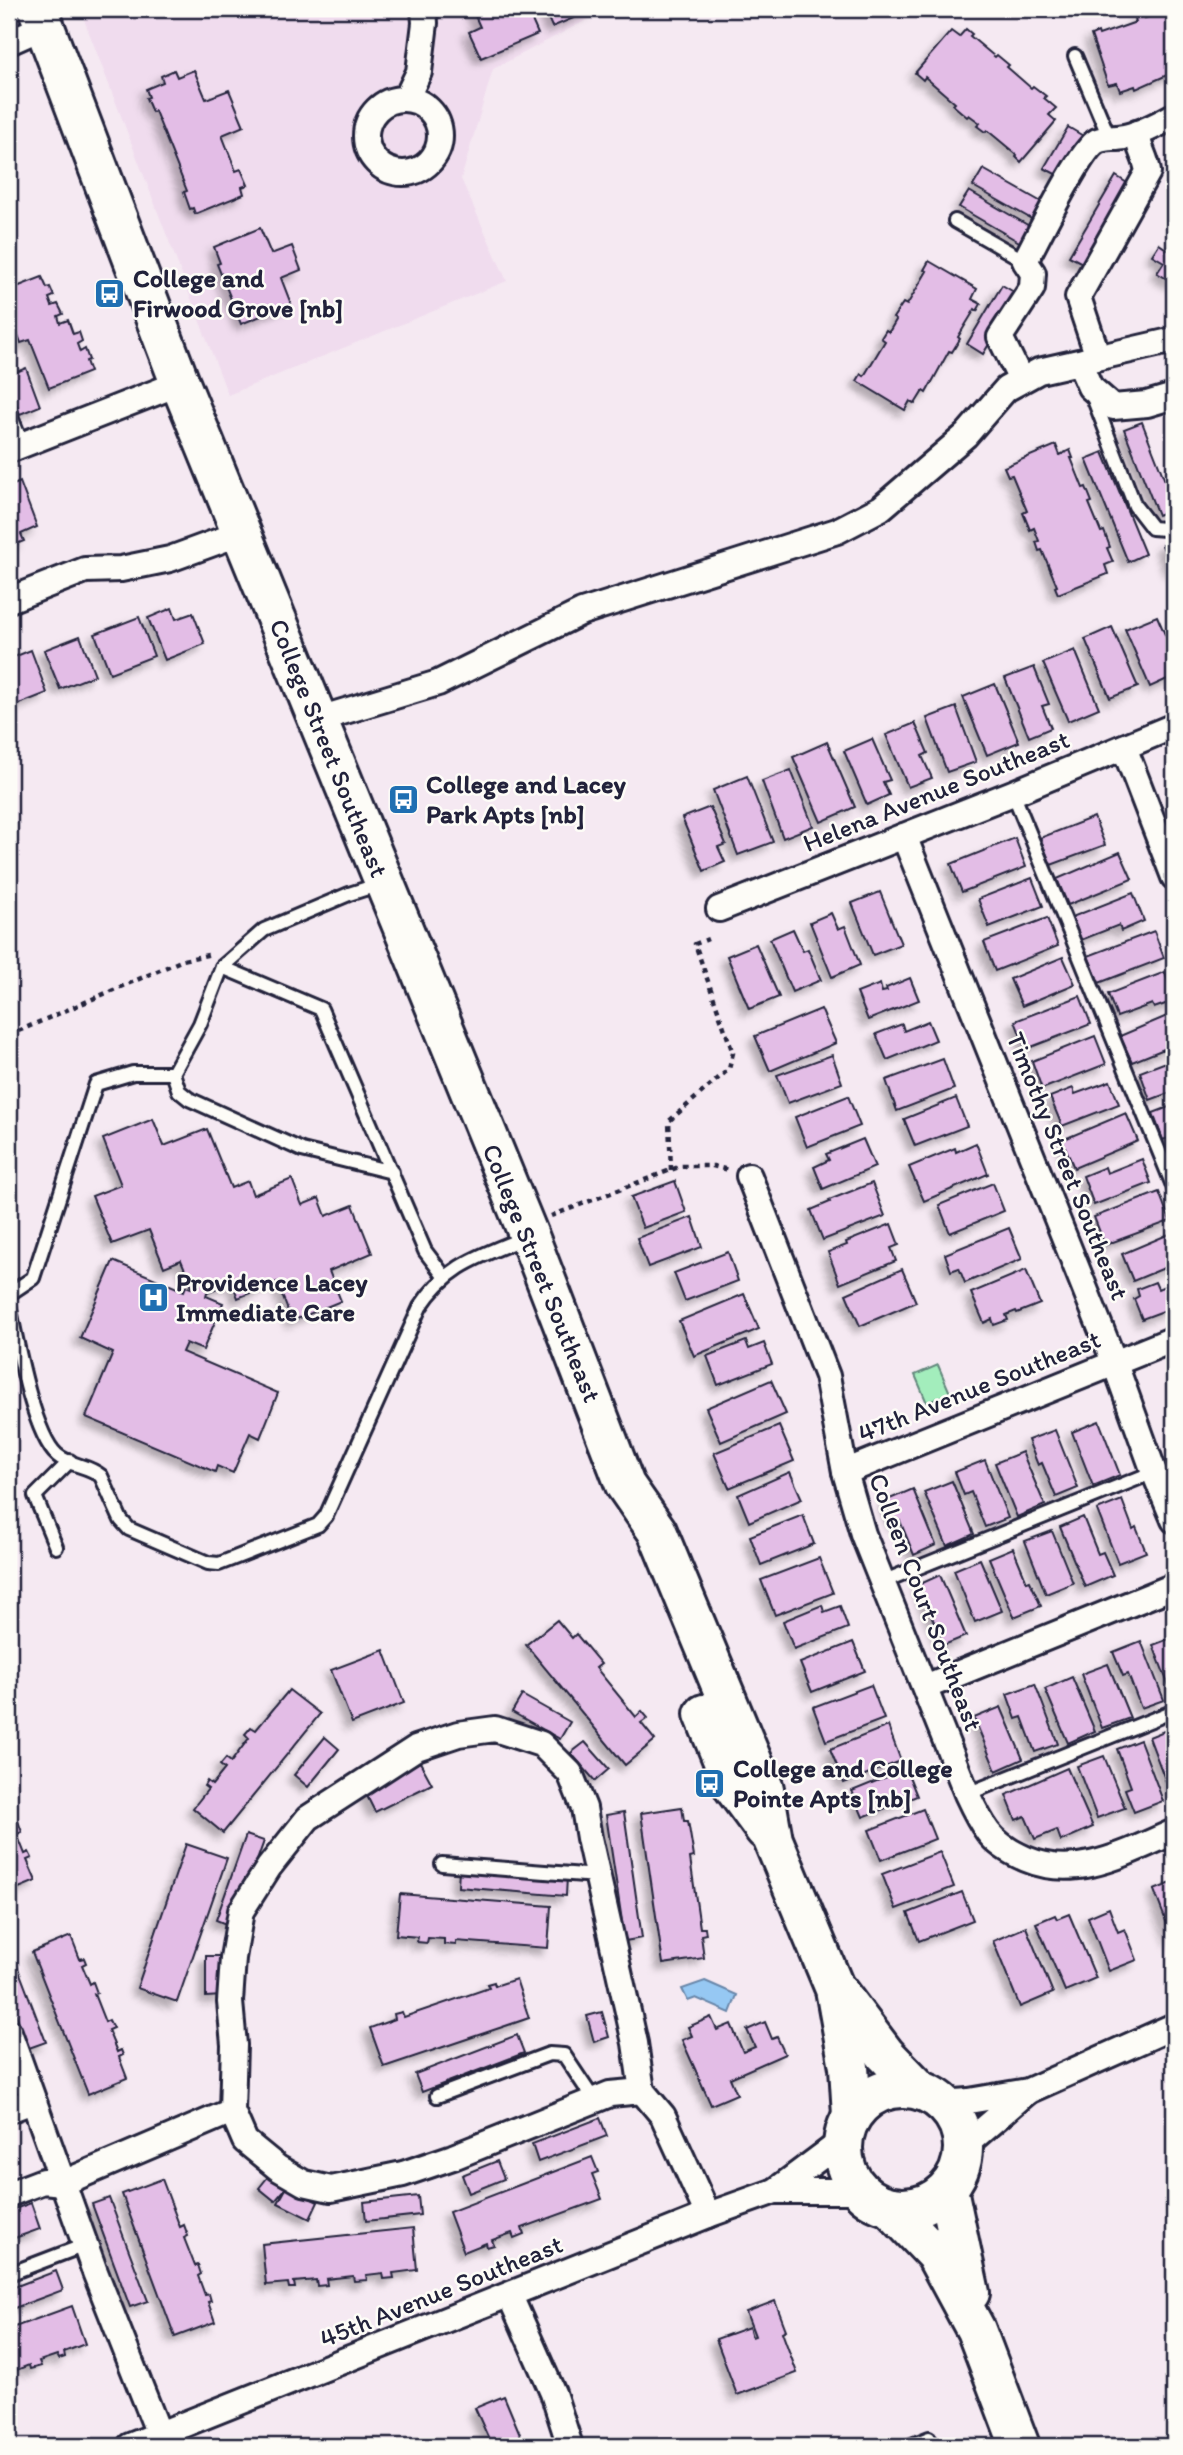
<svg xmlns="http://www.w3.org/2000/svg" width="1183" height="2455" viewBox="0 0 1183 2455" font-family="Itim,sans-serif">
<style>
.built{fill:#f0dcee}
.green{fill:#a3edbc;stroke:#62887c;stroke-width:2}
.water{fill:#96c8f3;stroke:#6886a9;stroke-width:2}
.building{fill:#e3bde6;stroke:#22223b;stroke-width:2;filter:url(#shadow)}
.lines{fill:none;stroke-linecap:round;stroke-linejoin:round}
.service-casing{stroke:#22223b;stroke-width:18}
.minor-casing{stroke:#22223b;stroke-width:30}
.primary-casing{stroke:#22223b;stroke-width:44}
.path{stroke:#22223b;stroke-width:4.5;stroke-dasharray:5 5;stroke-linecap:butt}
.service{stroke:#fdfcf7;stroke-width:12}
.minor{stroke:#fdfcf7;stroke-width:24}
.primary{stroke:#fdfcf7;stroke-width:38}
.labels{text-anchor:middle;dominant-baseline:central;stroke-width:5;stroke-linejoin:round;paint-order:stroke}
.poi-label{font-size:26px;font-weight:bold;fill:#22223b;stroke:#fdfcf7;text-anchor:start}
.street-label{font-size:26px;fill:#22223b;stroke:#fdfcf7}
</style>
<defs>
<filter id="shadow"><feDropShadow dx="-6" dy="6" stdDeviation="3.5" flood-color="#0004"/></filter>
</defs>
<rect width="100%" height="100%" fill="#f5e9f2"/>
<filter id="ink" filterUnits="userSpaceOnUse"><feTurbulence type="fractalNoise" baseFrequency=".0143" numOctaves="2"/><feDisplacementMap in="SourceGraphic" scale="14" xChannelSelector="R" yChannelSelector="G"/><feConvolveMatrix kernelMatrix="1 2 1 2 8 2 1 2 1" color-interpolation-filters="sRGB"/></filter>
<g filter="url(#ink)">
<path class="built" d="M80 9H608L493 69 461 179 507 281 228 395Z"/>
<path class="green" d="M938 1365 950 1393 927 1403 915 1375Z"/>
<path class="water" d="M705 1981 737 1995 730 2013 696 1998 688 2001 682 1989Z"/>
<g class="building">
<path d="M472 9H527L538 34 481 58 469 32 480 27Z"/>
<path d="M544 9H595L552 27Z"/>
<path d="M1161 9H1174V72L1136 89 1135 86 1120 91 1117 83 1108 85 1091 35 1098 32 1099 35 1136 22 1135 18 1144 15 1145 18 1158 14 1157 10Z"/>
<path d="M966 29 972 34 970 36 995 57 997 55 1009 65 1007 67 1031 88 1033 86 1046 96 1044 98 1056 108 1049 115 1056 121 1021 162 1016 157 1017 155 987 130 985 132 977 126 980 123 969 115 967 117 953 105 955 103 925 77 923 80 915 73 951 31 959 37Z"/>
<path d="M174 70 177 77 194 70 206 99 229 90 244 126 222 135 236 171 241 169 248 185 242 187 244 194 195 214 193 208 190 209 184 192 187 191 155 111 152 112 146 98 149 97 146 89 163 82 161 76Z"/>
<path d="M1068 127 1085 137 1061 177 1044 168Z"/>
<path d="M983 169 1045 204 1035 221 973 186Z"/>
<path d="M1116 176 1132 186 1086 265 1069 256Z"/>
<path d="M969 191 1031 227 1021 243 959 207Z"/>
<path d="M260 228 271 254 292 246 301 270 281 278 291 304 241 324 217 264 220 263 214 247Z"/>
<path d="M1174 239V283L1157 273 1164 262 1152 255 1159 244 1168 250Z"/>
<path d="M929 261 977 289 972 299 981 304 977 311 975 309 958 337 960 339 952 352 949 351 926 393 923 391 915 404 910 401 905 410 857 381 861 374 864 376 885 341 881 338 886 330 889 332 896 320 893 318 903 303 907 305 927 271 924 270Z"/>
<path d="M42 277 47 288 50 287 54 296 49 298 52 306 58 304 63 314 58 316 60 323 68 320 73 334 79 332 82 341 77 344 80 352 85 349 89 360 86 361 90 372 49 388 30 340 21 343 9 310V290Z"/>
<path d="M1002 285 1019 295 983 354 967 344Z"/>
<path d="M26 368 40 406 20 414 9 385V375Z"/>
<path d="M1142 422 1174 504V508L1158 515 1124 429Z"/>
<path d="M1056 445 1060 455 1070 450 1073 458H1071L1083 488 1086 487 1092 502 1089 503 1101 532 1104 531 1110 547 1107 548 1113 562 1105 565 1108 574 1058 594 1055 587 1057 586 1042 550 1039 551 1036 542 1039 541 1034 528 1030 530 1023 513 1027 511 1012 475 1008 476 1004 467Z"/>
<path d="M1103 452 1145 554 1128 562 1086 459Z"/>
<path d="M20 482 37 527 21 534 24 541 9 547V487Z"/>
<path d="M1174 540V570L1172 571 1162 545Z"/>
<path d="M172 608 176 619 193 613 205 644 165 660 148 618Z"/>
<path d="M1157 616 1174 655V676L1150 687 1125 629Z"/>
<path d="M139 617 154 656 110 673 95 634Z"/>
<path d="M1112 627 1138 687 1110 698 1085 639Z"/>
<path d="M80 636 95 675 60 689 44 650Z"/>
<path d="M31 650 47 693 9 708V659Z"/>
<path d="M1075 650 1099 708 1068 721 1043 663Z"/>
<path d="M1034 667 1049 704 1042 706 1051 728 1029 737 1005 678Z"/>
<path d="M995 684 1019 742 987 755 963 697Z"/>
<path d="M956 707 976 762 947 772 927 718Z"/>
<path d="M915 723 928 753 922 756 932 778 908 787 886 735Z"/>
<path d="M872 739 890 780 883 782 889 795 867 805 844 751Z"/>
<path d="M827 742 855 807 821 822 793 757Z"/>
<path d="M791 770 813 826 783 838 762 781Z"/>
<path d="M747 776 773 842 738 855 713 790Z"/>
<path d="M710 807 726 844 718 847 725 862 704 871 682 818Z"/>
<path d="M1094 817 1105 845 1051 865 1040 838Z"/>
<path d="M1015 838 1026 867 962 892 951 864Z"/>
<path d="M1120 852 1132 879 1068 905 1057 879Z"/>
<path d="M1032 878 1043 906 989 927 978 899Z"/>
<path d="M880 892 901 944 873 955 852 903Z"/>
<path d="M1133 893 1144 921 1121 931 1119 925 1081 940 1072 917Z"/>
<path d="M831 913 838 929 845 926 860 965 832 977 810 922Z"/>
<path d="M1047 918 1058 946 995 971 984 942Z"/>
<path d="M793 929 803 951 808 949 821 980 792 992 770 939Z"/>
<path d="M1154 931 1164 958 1099 983 1088 956Z"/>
<path d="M756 944 779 997 749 1009 727 956Z"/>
<path d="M1063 957 1075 984 1022 1006 1010 979Z"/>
<path d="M1165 972 1174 1001 1154 1008 1152 1004 1117 1017 1108 994Z"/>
<path d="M910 978 919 1000 868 1020 857 993 880 984 882 992 887 991 886 988Z"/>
<path d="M1080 996 1091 1024 1026 1049 1015 1021Z"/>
<path d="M821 1009 836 1043 770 1071 755 1036Z"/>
<path d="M1174 1013V1045L1132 1062 1120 1036Z"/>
<path d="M928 1021 936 1040 887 1060 876 1034 902 1024 904 1031Z"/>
<path d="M1095 1036 1106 1064 1042 1089 1032 1061Z"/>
<path d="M832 1055 842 1083 788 1103 777 1075Z"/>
<path d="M943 1059 954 1089 897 1111 886 1080Z"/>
<path d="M1174 1059V1091L1150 1100 1140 1072Z"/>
<path d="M1110 1081 1119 1104 1062 1126 1050 1097 1073 1088 1075 1094Z"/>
<path d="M848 1096 860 1126 807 1147 795 1117Z"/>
<path d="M956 1098 967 1126 915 1146 904 1119Z"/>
<path d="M1174 1105V1136L1163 1140 1153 1113Z"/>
<path d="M1126 1113 1138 1141 1074 1168 1062 1140Z"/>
<path d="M153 1119 164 1146 207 1129 231 1188 248 1181 253 1195 292 1179 302 1205 319 1198 326 1216 353 1205 372 1253 329 1271 341 1301 292 1321 277 1282 238 1298 232 1282 207 1292 206 1296 223 1303 203 1350 186 1343 182 1352 278 1393 260 1438 250 1433 233 1473 217 1466 215 1472 86 1417 113 1353 80 1338 113 1261 184 1291 186 1286 191 1288 192 1286 181 1260 164 1267 149 1230 112 1244 92 1196 121 1185 103 1139Z"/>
<path d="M863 1139 875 1167 823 1189 814 1167 829 1160 826 1154Z"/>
<path d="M976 1143 988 1174 924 1201 909 1167 955 1148 956 1152Z"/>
<path d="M1142 1159 1151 1183 1094 1205 1083 1176 1105 1167 1107 1173Z"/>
<path d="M675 1181 686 1212 643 1228 631 1197Z"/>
<path d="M872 1183 885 1216 823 1240 811 1210 830 1202 829 1200Z"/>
<path d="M993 1183 1004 1211 950 1233 939 1205Z"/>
<path d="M1159 1192 1170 1221 1105 1245 1094 1217Z"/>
<path d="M692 1217 702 1247 648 1267 637 1238Z"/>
<path d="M891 1224 899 1245 891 1248 896 1261 840 1284 828 1252 847 1245 846 1242Z"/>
<path d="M1009 1228 1022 1259 965 1283 959 1268 951 1271 945 1254Z"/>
<path d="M1174 1232V1264L1133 1281 1122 1254Z"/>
<path d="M728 1252 738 1281 685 1301 674 1273Z"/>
<path d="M902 1269 916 1302 860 1326 846 1294Z"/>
<path d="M1026 1270 1040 1304 1017 1313 1016 1311 1006 1315 1008 1320 994 1325 992 1319 984 1323 971 1293Z"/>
<path d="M1155 1282 1158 1289 1174 1282V1307L1142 1319 1134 1299 1139 1296 1137 1289Z"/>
<path d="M744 1294 759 1329 694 1356 679 1321Z"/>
<path d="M746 1341 749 1349 764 1343 772 1364 718 1385 707 1356Z"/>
<path d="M771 1380 786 1414 721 1442 706 1408Z"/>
<path d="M1099 1421 1120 1475 1093 1486 1072 1432Z"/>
<path d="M779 1426 794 1461 729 1488 714 1453Z"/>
<path d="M1055 1430 1078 1488 1056 1497 1042 1463 1038 1465 1028 1440Z"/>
<path d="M1022 1452 1045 1505 1017 1517 995 1463Z"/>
<path d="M985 1460 1008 1518 985 1527 971 1492 964 1495 955 1472Z"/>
<path d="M790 1472 802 1499 749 1522 738 1495Z"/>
<path d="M952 1481 974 1534 947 1546 924 1492Z"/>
<path d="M913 1489 936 1545 914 1555 900 1521 894 1523 885 1501Z"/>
<path d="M1122 1500 1133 1529 1136 1527 1146 1552 1118 1563 1097 1510Z"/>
<path d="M803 1515 814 1544 761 1565 750 1536Z"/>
<path d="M1083 1517 1098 1554 1103 1552 1113 1575 1085 1587 1060 1527Z"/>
<path d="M1052 1531 1073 1583 1046 1594 1025 1541Z"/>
<path d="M1013 1548 1027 1582 1030 1581 1041 1606 1014 1617 989 1558Z"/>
<path d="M819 1558 833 1593 775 1615 761 1580Z"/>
<path d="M980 1559 1002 1611 975 1622 954 1570Z"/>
<path d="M940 1575 966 1636 944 1645 918 1585Z"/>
<path d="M822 1605 824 1612 840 1606 848 1628 794 1649 783 1621Z"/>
<path d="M557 1620 572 1638 576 1634 601 1664 596 1668 636 1717 642 1711 648 1718 641 1723 655 1740 625 1765 526 1645Z"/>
<path d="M1174 1637V1699L1153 1645Z"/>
<path d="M1141 1641 1164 1700 1141 1708 1128 1674 1123 1676 1113 1652Z"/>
<path d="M853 1642 865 1671 812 1692 800 1663Z"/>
<path d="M384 1650 404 1703 352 1723 331 1670Z"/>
<path d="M1108 1664 1130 1718 1102 1728 1081 1674Z"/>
<path d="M1072 1677 1095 1731 1068 1743 1045 1689Z"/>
<path d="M1035 1684 1058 1744 1035 1752 1022 1717 1016 1719 1007 1694Z"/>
<path d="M871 1685 884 1719 826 1741 813 1707Z"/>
<path d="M289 1690 320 1714 223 1833 193 1808 208 1789 204 1786 207 1781 212 1785 225 1769 220 1765 226 1758 231 1762 249 1738 245 1734 251 1727 256 1730Z"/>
<path d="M522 1695 570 1722 560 1739 512 1712Z"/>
<path d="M1001 1707 1023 1759 996 1771 974 1718Z"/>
<path d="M888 1726 901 1761 844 1783 830 1749Z"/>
<path d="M1174 1727V1788L1169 1790 1149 1737Z"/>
<path d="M325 1737 339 1749 308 1787 294 1775Z"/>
<path d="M1140 1740 1163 1801 1134 1812 1125 1789 1131 1787 1117 1749Z"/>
<path d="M585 1742 609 1769 595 1781 571 1753Z"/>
<path d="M1104 1756 1125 1808 1097 1818 1077 1766Z"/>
<path d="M420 1762 432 1784 375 1812 364 1790Z"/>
<path d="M1067 1768 1093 1827 1061 1841 1057 1830 1035 1839 1025 1816 1016 1820 1006 1795Z"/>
<path d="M906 1769 917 1796 863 1817 852 1791Z"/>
<path d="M682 1807 684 1821H688L694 1857 690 1858 700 1928H705L706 1934 701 1935 704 1958 663 1964 641 1813Z"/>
<path d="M923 1809 935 1839 881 1860 869 1830Z"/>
<path d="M624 1812 642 1938 625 1941 606 1815Z"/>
<path d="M9 1813 13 1823 18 1821 22 1832 17 1834 25 1854 29 1852 32 1858 27 1860 36 1881 9 1892Z"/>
<path d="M246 1835 264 1841 233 1927 216 1920Z"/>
<path d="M186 1844 227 1858 177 2002 137 1988Z"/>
<path d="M940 1852 954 1887 896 1909 882 1874Z"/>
<path d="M459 1868 567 1877 566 1896 458 1887Z"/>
<path d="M1174 1882V1942L1154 1890Z"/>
<path d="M962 1892 973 1920 919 1941 908 1913Z"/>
<path d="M400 1894 551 1906 548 1948 456 1941V1945L444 1944V1939L428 1938 427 1943 417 1942 418 1937 396 1935Z"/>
<path d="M1109 1908 1118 1932 1125 1929 1137 1960 1109 1971 1088 1917Z"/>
<path d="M1069 1914 1096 1978 1065 1991 1036 1923 1055 1915 1057 1919Z"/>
<path d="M1026 1927 1053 1993 1020 2007 993 1941Z"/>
<path d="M71 1936 80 1959 84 1958 86 1963 82 1965 90 1984 93 1982 97 1993 94 1994 105 2022 109 2020 113 2028 108 2030 117 2052 121 2050 123 2055 119 2057 127 2078 88 2094 32 1952Z"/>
<path d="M13 1955 46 2042 29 2048 9 1996V1957Z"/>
<path d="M206 1956H222V1996L206 1997Z"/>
<path d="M516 1979 529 2018 384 2067 370 2028 395 2019 394 2014 402 2012 404 2017 489 1988 487 1984 494 1982 495 1986Z"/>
<path d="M602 2012 609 2037 594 2042 587 2016Z"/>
<path d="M711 2017 717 2030 731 2024 743 2052 755 2047 747 2030 765 2022 772 2039 777 2037 785 2054 730 2078 737 2094 711 2105 682 2040 692 2036 688 2027Z"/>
<path d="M517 2035 524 2053 422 2092 415 2074Z"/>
<path d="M600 2118 607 2136 538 2162 532 2144Z"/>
<path d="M592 2157 598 2172 592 2174 602 2199 522 2228 524 2234 514 2238 512 2233 492 2240 494 2245 487 2247 486 2243 464 2252 449 2212Z"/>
<path d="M497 2161 504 2179 469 2193 462 2175Z"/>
<path d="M271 2173 287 2187 275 2201 259 2188Z"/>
<path d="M162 2179 180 2227 184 2225 188 2236 184 2238 195 2266 198 2265 201 2274 198 2276 205 2295 209 2294 211 2301 208 2302 215 2322 175 2337 122 2194Z"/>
<path d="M287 2187 318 2202 310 2219 278 2203Z"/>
<path d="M418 2196 420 2215 366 2221 364 2202Z"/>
<path d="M109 2198 148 2301 130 2307 92 2204Z"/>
<path d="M31 2203 40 2229 9 2240V2211Z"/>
<path d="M413 2228 417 2270 393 2273 394 2278 384 2279 383 2273 366 2275 367 2280 354 2281 353 2276 326 2279 327 2285 317 2286 316 2280 294 2282 295 2288H289L288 2283 266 2285 262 2244Z"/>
<path d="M56 2271 63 2290 9 2310V2289Z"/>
<path d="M775 2301 786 2330 782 2332 797 2373 737 2395 716 2339 749 2327 752 2337 755 2336 746 2312Z"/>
<path d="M72 2306 85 2344 64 2352 65 2357 59 2359 57 2355 39 2361 41 2366 30 2369 29 2365 9 2373V2329Z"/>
<path d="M504 2396 525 2446H492L475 2408Z"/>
</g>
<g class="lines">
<defs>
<g id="service">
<path d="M1075 56 1109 137"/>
<path d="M955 221 1025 261"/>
<path d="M1093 397 1135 506 1152 528 1165 529 1174 525"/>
<path d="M9 412 23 446"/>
<path d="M1013 793 1174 1188"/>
<path d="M222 967 264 930 349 894 380 884"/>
<path d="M392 1172 302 1150 189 1099 179 1091 173 1073 200 1024 222 967 321 1009 425 1251 444 1276"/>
<path d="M9 1294 33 1278 96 1084 133 1073H173"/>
<path d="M9 1305C16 1338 33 1434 57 1455 69 1466 89 1465 101 1476L121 1520 129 1529 208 1563 219 1564 318 1525 326 1516 420 1307C448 1264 481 1256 526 1237"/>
<path d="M56 1547 35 1496 70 1461"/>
<path d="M882 1582 1154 1472"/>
<path d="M967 1794 1174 1711"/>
<path d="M442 1864 597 1876"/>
<path d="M437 2096 549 2054 564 2055 594 2100"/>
<path d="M9 2274 85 2245"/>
<path d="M909 2446 929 2438"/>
</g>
<g id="minor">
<path d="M9 42 45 26"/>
<path d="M406 99 419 72 425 23 424 9"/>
<circle cx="403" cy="136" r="37"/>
<path d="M1098 357 1078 297 1148 172C1146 156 1139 151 1137 133"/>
<path d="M1083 361 1174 340"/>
<path d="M1021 380 1000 337 1032 288 1033 273 1025 261C1037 239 1080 150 1097 141 1106 137 1115 139 1124 137 1141 134 1158 124 1174 116"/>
<path d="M9 450 180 383"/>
<path d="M9 600 85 570 121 569 170 559 241 533"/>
<path d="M319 719 438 683 582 612 837 531 881 508 966 435 1006 389 1039 371 1079 362 1090 387 1113 407 1147 404 1174 396"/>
<path d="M1124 747 1174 877"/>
<path d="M904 836 1115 1364 1154 1472 1174 1520"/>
<path d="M719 909 1013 793 1174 726"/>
<path d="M749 1176 827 1376 845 1472 863 1534 967 1794C973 1807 979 1820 988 1832 997 1844 1012 1853 1026 1859 1078 1881 1127 1852 1174 1832"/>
<path d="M845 1472 1174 1339"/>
<path d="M925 1687 1174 1586"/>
<path d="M9 2032 95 2272 159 2434"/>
<path d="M642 2091 610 2094 453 2157 403 2174 331 2189 304 2183 278 2168 245 2141 232 2111 234 2045 230 2002 233 1958 241 1911 269 1867 308 1818 416 1748 458 1734 495 1729 541 1744 570 1773 584 1808 589 1838 635 2043 642 2091 663 2116 708 2215"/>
<path d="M943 2103 969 2101 1028 2091 1174 2026"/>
<path d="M9 2110 32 2101"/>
<path d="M963 2147 1027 2092"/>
<path d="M775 2191H859"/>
<path d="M9 2194 43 2181 63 2183 232 2111"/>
<path d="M510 2296 553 2393 570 2446"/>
<path d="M130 2446 708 2215 775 2191 842 2141"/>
</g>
<g id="primary">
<path d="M38 9 180 383 529 1236 625 1485 657 1531 764 1789 773 1840 835 1989 849 2067 852 2115"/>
<path d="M704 1714 734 1788 765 1830"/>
<path d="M839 1993 885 2054 920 2090"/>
<circle cx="903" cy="2148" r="60"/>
<path d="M948 2189 970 2293"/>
<path d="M890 2207 935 2254 976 2330 1020 2446"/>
</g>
</defs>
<use href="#service" class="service-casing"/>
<use href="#minor" class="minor-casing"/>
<use href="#primary" class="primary-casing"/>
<g class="path">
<path d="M9 1035 183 960 212 954"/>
<path d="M671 1170 669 1121 729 1069 733 1053 695 944 708 939"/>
<path d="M551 1216 681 1166H713L728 1170"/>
</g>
<use href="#service" class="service"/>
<use href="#minor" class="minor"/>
<use href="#primary" class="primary"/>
</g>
</g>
<defs>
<symbol id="bus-square" viewBox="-11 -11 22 22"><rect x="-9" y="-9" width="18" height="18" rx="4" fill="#1f6fb2" stroke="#fdfcf7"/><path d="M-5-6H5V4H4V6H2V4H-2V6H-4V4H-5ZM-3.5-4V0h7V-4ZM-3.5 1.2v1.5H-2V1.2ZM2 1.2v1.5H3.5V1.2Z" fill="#fff"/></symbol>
<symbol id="hospital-square" viewBox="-11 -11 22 22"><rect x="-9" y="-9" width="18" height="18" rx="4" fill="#1f6fb2" stroke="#fdfcf7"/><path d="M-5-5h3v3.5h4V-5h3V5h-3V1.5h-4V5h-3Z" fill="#fff"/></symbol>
</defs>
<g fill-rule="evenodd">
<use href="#bus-square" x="92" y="276" width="35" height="35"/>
<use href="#bus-square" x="386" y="782" width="35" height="35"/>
<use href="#hospital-square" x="136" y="1280" width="35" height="35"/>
<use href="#bus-square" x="692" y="1766" width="35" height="35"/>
</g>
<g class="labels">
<g class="poi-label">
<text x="133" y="278">College and<tspan x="133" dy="30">Firwood Grove [nb]</tspan></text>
<text x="426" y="784">College and Lacey<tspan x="426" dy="30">Park Apts [nb]</tspan></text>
<text x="176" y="1282">Providence Lacey<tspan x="176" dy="30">Immediate Care</tspan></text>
<text x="733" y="1768">College and College<tspan x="733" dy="30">Pointe Apts [nb]</tspan></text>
</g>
<g class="street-label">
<text transform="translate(329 748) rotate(68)">College Street Southeast</text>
<text transform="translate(936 791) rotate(-22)">Helena Avenue Southeast</text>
<text transform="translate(1068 1166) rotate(68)">Timothy Street Southeast</text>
<text transform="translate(542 1273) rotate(68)">College Street Southeast</text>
<text transform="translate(979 1386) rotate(-22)">47th Avenue Southeast</text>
<text transform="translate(926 1602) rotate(69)">Colleen Court Southeast</text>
<text transform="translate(441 2291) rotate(-22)">45th Avenue Southeast</text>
</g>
</g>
<rect width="1183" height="2455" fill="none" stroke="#fdfcf7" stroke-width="35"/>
<rect x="18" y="18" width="1148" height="2420" fill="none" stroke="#22223b" stroke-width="2.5" filter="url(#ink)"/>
</svg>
